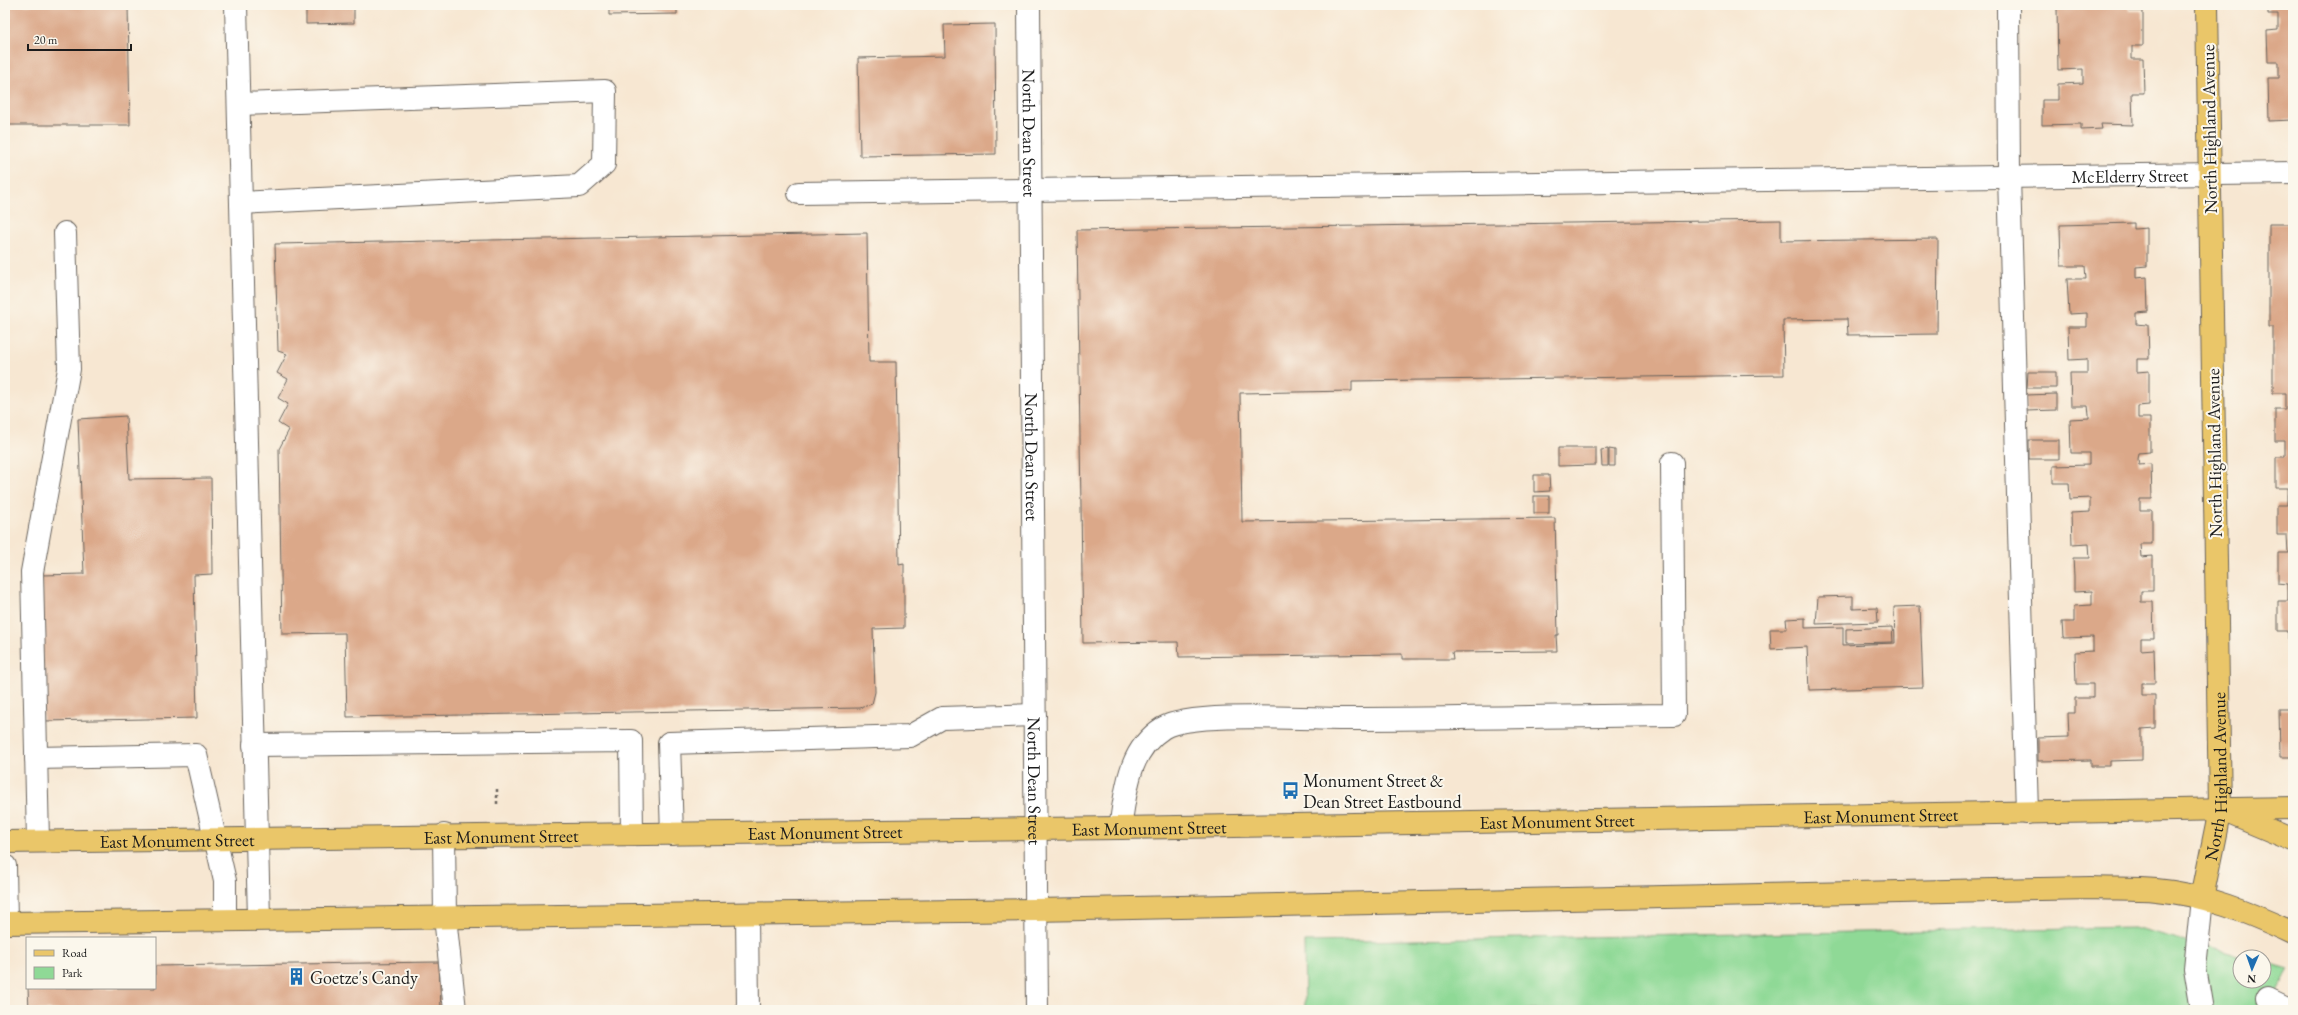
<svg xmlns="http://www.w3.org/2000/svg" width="2298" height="1015" viewBox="0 0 2298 1015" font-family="'EB Garamond',serif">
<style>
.green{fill:#8fd996;stroke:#567a59}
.building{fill:#dba889}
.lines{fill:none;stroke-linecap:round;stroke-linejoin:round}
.minor-casing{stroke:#69635c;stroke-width:24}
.major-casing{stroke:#69635c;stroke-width:24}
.path{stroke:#69635c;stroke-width:2.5;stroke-dasharray:3 3;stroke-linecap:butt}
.minor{stroke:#fff;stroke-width:22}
.major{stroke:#eac669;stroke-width:22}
.labels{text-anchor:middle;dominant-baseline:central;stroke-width:4;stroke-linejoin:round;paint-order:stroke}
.street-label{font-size:18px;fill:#1c1c1c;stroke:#fbf7ec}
.poi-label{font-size:18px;fill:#1c1c1c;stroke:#fbf7ec;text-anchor:start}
</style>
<rect width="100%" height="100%" fill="#fbf7ec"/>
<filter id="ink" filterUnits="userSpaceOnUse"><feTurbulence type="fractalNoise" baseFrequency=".025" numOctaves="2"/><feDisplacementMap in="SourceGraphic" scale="8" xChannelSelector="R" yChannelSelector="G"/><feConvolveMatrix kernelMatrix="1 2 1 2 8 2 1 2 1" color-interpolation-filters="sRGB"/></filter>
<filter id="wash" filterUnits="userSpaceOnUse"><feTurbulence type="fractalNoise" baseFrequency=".012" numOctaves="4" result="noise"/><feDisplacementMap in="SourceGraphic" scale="16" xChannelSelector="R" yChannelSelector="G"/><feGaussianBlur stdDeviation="0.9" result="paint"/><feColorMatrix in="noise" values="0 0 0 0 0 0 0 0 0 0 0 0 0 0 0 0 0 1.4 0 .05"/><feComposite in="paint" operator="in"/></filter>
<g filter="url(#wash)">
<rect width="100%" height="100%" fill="#f7e7d2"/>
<path class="green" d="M2134 927 2244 957H2240V981H2264V962L2289 969 2268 1010H1305L1304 942Z"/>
<g id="blocks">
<g class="building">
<path d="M5 5H128L130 125H5Z"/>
<path d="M306 5H354V23L306 24Z"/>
<path d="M609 5H677V14L609 15Z"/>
<path d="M2078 5 2129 6 2130 11H2143V46H2132V59H2143L2144 93H2132L2133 125 2101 124 2102 129 2081 130V124L2042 125V100H2058V84L2083 83V69L2058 70 2057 7Z"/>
<path d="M2268 5H2293V120L2269 121 2268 78H2279V62H2268L2267 31 2278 30V14H2268Z"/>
<path d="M995 24 996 154 860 156 858 58 945 56 944 25Z"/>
<path d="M1781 220V241L1938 239 1937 334 1848 335 1847 319 1783 320 1784 375 1352 381V391L1240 393 1242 522 1555 518 1558 635H1556L1557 651 1452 652 1453 659H1402V654L1179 657 1178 642 1083 643 1077 230Z"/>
<path d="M2134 223V229L2147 228V266L2136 267V278L2147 277 2148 312 2136 313V324L2148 325 2149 359H2137V372L2149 371V405L2138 406V418H2150V452L2139 453 2138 459 2139 465 2151 464 2152 499H2140V510H2152V544H2140L2141 557 2153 556V591H2141V602H2153L2154 638H2141V650L2154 649 2155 683H2142V695H2155V728L2142 729V760L2110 761V766H2091V760L2038 761V738L2069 737 2068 713H2075V698H2093V684H2076L2075 652 2093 651V637L2063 638 2062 622H2074V606L2092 605V591L2074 592V576L2073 558H2090L2089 544 2072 545 2071 513 2090 512V498L2070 499 2069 483H2053V466L2089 465V453H2071L2070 419 2089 418V414L2088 406H2071L2070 373H2087V359L2069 360 2068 327H2087V313L2069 314 2067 279H2086L2085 266H2061L2060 225Z"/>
<path d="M2269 224H2293V639H2288V631H2278V601H2288V584L2278 583V553H2288L2287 535H2277V505H2287V488H2276V457H2285V441H2275V409H2285V393H2273V327H2269Z"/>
<path d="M867 233 869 362H896L899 565 904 564V628L873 629 875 692 872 704 860 708 347 717 345 633 282 634 279 449 289 430 278 423 288 404 278 398 288 379 277 373 287 354 278 351 275 244Z"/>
<path d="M2028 372H2056V388H2027Z"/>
<path d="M2056 394V410L2027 411 2026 395Z"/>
<path d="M126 416 129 479 211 478 212 574 194 575 197 718 43 721 41 575 84 574 78 419Z"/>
<rect x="2029" y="440" width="30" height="19"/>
<path d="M1558 448H1596V465L1558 466Z"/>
<path d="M1608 449V466H1602L1601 450Z"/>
<path d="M1609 449 1615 450V466H1609Z"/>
<path d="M1534 475H1549L1550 491 1534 492Z"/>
<rect x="1534" y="496" width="15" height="17"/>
<path d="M1853 596V609L1877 608 1878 622 1816 624 1818 597Z"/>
<path d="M1920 606 1923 687 1809 690 1807 647 1771 649 1770 629H1787L1786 619 1805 618V628L1843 627V645L1895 643 1894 607Z"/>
<path d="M1892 627 1893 642 1846 643V629Z"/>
<path d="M2279 709H2293V757H2280Z"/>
<path d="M439 962 441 1010H29L28 988H155V966Z"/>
</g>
</g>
</g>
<g filter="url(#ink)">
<use href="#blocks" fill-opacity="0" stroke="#69635c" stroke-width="1"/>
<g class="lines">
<defs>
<g id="minor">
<path d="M236 5 259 919"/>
<path id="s1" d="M1029 5 1037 1010"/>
<path d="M2008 5 2009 176 2027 813"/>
<path d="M239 104 605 91 604 164 579 186 241 203"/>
<path id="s2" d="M799 193 2293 173"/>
<path d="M254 745 631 741 632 834"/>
<path d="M36 758 196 755 225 881V920"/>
<path d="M1120 828C1126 791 1128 750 1163 728 1190 711 1307 719 1344 719 1454 719 1564 716 1674 715L1672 463"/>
<path d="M672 834 669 743 910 736 942 718 1035 715"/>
<path d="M444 835 445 917 455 1010"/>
<path d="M38 841 32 572 69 369 65 233"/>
<path d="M5 866 6 923"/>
<path d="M2202 898 2195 968 2202 1010"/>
<path d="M747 914 748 1010"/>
<path d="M2267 999 2290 1010"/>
</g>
<g id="major">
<path d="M2229 813 2293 840"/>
<path id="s3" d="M5 842 1120 828 2293 808"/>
<path id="s4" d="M2202 898 2220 809 2207 5"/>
<path d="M5 923 1036 910 2091 888C2113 889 2135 888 2156 890 2204 894 2250 913 2293 933"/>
</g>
</defs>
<use href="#minor" class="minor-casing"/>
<use href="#major" class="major-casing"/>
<path class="path" d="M497 789V806"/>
<use href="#minor" class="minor"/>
<use href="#major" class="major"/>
</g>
</g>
<defs>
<symbol id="bus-bare" viewBox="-9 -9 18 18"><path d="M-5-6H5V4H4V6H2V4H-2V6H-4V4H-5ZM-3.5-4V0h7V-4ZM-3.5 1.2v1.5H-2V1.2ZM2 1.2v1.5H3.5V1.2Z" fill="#1f6fb2" stroke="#fbf7ec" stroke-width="2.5" paint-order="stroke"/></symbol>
<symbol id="building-bare" viewBox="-9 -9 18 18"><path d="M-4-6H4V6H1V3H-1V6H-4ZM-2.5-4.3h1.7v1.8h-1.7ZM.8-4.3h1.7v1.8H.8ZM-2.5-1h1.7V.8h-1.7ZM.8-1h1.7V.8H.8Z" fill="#1f6fb2" stroke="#fbf7ec" stroke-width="2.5" paint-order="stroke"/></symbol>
</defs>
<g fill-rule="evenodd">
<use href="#bus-bare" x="1278" y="778" width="25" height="25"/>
<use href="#building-bare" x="284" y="964" width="25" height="25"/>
</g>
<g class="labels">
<g class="street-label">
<text transform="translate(2209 129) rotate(-91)">North Highland Avenue</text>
<text stroke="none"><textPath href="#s1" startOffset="128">North Dean Street</textPath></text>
<text stroke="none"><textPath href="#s2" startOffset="1331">McElderry Street</textPath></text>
<text transform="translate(2214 453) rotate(-91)">North Highland Avenue</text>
<text stroke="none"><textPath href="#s1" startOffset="452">North Dean Street</textPath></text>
<text stroke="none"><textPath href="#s4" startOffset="123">North Highland Avenue</textPath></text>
<text stroke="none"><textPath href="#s1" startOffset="776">North Dean Street</textPath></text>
<text stroke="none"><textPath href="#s3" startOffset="1876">East Monument Street</textPath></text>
<text stroke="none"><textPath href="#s3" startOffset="1552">East Monument Street</textPath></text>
<text stroke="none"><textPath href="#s3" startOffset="1144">East Monument Street</textPath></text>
<text stroke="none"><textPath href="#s3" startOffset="820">East Monument Street</textPath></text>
<text stroke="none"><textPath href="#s3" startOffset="496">East Monument Street</textPath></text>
<text stroke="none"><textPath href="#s3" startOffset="172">East Monument Street</textPath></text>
</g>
<g class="poi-label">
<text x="1303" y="780">Monument Street &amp;<tspan x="1303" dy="21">Dean Street Eastbound</tspan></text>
<text x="310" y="977">Goetze's Candy</text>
</g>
</g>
<rect width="2298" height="1015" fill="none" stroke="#fbf7ec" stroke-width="20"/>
<rect x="26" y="937" width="130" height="52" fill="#fbf7ec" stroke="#a29f99"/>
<rect x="34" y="950" width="20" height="6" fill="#eac669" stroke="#a29f99"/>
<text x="62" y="957" font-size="12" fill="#1c1c1c">Road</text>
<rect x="34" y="967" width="20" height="12" fill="#8fd996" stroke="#a29f99"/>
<text x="62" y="977" font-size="12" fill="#1c1c1c">Park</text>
<g transform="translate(2252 969) rotate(182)"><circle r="19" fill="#fbf7ec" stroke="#a29f99"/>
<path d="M0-3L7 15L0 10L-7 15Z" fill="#1f6fb2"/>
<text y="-6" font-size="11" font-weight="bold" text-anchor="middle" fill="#1c1c1c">N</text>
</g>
<path d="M28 44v6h103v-6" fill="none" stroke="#1c1c1c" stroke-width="2"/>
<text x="34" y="44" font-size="12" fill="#1c1c1c" stroke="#fbf7ec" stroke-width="3" paint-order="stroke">20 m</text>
</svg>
